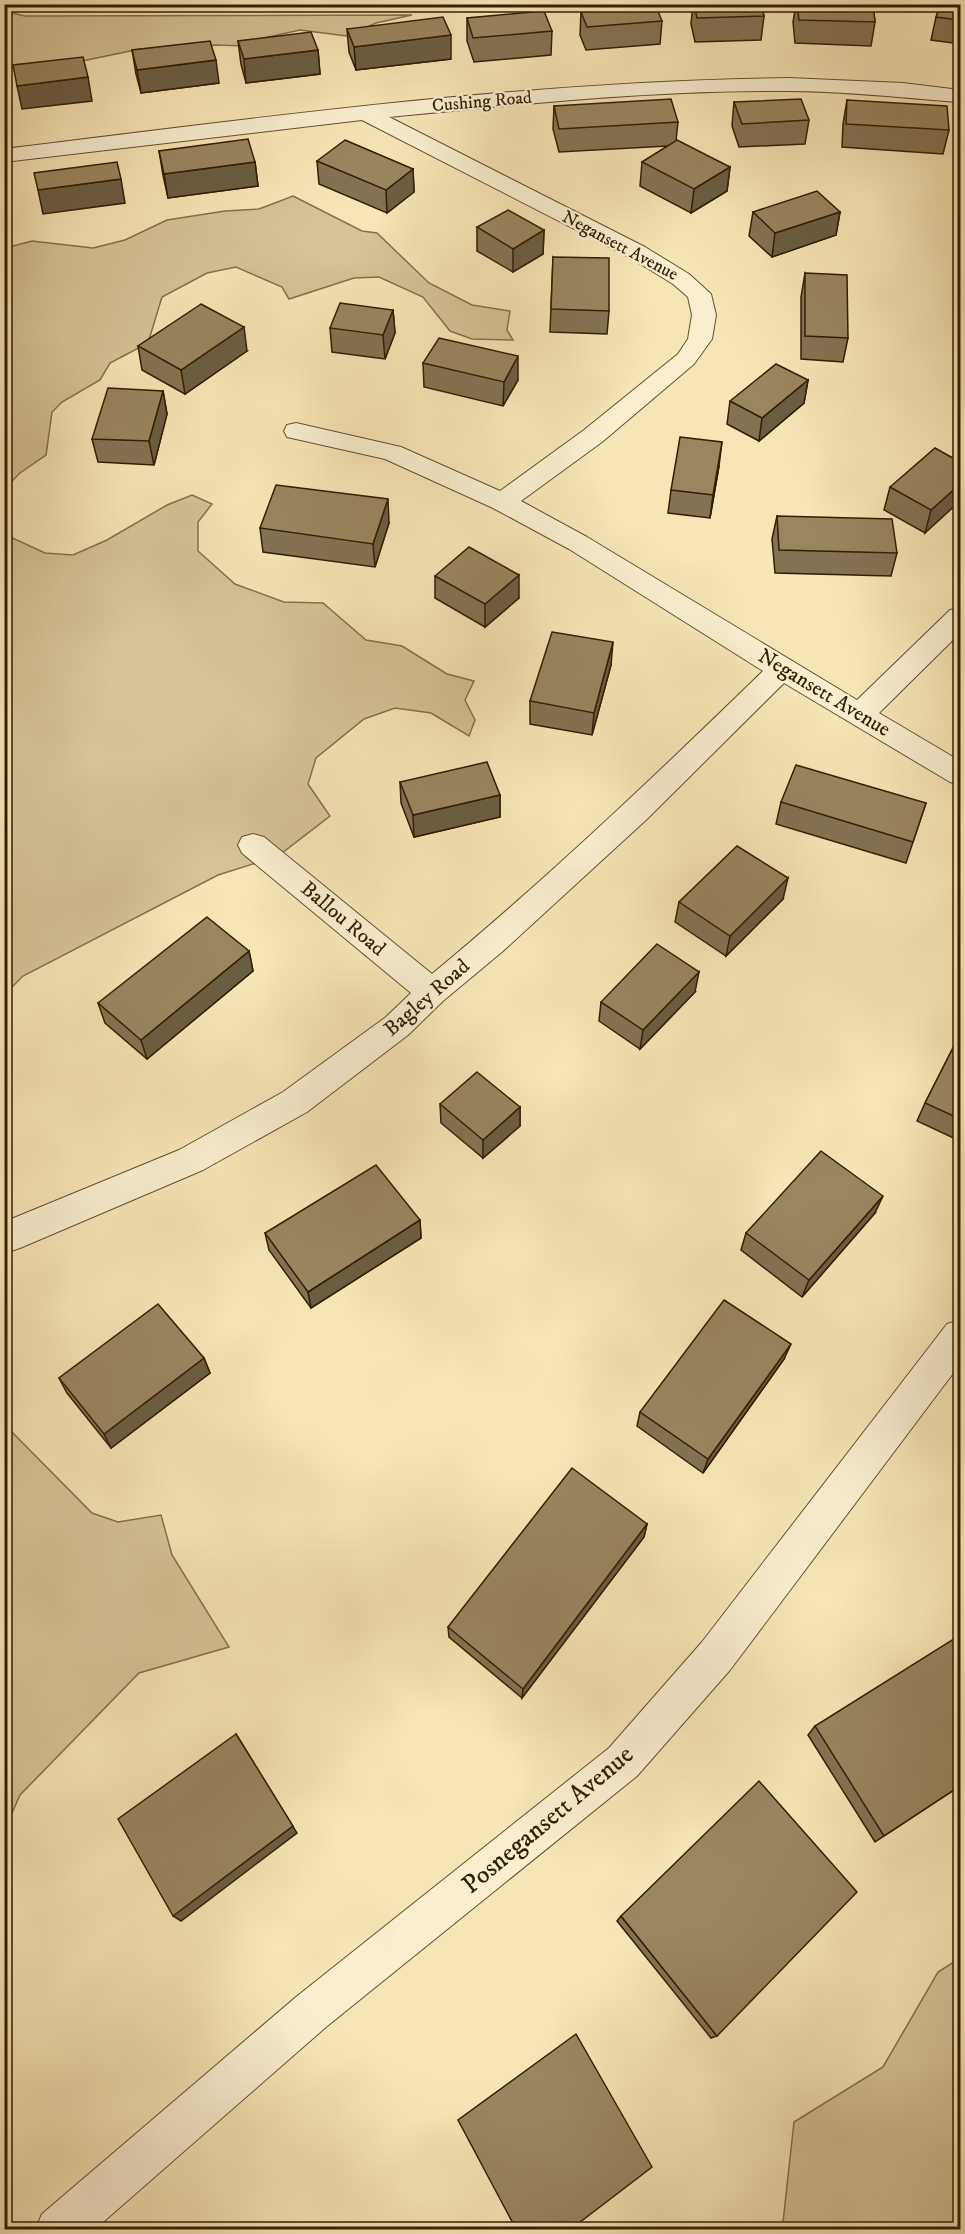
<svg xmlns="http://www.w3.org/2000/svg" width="965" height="2234" viewBox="0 0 965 2234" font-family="'IM FELL DW Pica',serif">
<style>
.green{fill:#d5c496;stroke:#84714c;stroke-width:1.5}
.water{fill:#b3a278;stroke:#7f6d48;stroke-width:1.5}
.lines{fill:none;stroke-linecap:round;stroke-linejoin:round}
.minor-casing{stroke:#63502e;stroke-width:2}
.minor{fill:#f9efcf;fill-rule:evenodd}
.wall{fill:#837352;stroke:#321e01;stroke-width:1.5}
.shaded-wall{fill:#6a5e42;stroke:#321e01;stroke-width:1.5}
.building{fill:#98865f;stroke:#321e01;stroke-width:1.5}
.labels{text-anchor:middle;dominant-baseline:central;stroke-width:4.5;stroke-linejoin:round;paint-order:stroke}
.far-street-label{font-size:18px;fill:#321e01;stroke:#f9efcf}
.street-label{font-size:21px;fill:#321e01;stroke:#f9efcf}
.near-street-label{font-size:26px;fill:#321e01;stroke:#f9efcf}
</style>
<rect width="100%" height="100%" fill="#f6e6b5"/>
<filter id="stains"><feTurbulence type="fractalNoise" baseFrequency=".00333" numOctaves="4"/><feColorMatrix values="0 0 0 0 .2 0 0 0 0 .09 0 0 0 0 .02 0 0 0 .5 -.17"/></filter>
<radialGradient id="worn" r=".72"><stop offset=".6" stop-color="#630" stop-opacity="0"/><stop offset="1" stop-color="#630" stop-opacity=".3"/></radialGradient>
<g class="green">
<path d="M4 11 25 16 412 15 376 23 347 36 300 30 264 38 245 46 216 45 182 49H140L82 61 38 63 5 69Z"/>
<path d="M293 196 362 231 377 233 429 283 472 305 510 311 507 330 513 340 472 339 450 331 423 297 379 277 354 278 289 299 282 287 236 267 207 273 162 297 148 343 110 363 100 380 62 402 52 412 46 455 20 473 5 488V248L32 241 93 248 125 240 167 220 225 211 259 209Z"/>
<path d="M192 495 212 504 198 522V551L235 584 284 602 323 603 366 640 402 646 447 674 474 681 465 700 475 720 469 736 431 713 395 708 364 719 316 758 308 784 330 816 278 856 218 875 23 976 5 994V532L8 536 45 553 73 555 107 540 167 505Z"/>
<path d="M5 1425 92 1513 118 1522 161 1515 172 1555 229 1647 139 1673 20 1795 5 1829Z"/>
<path d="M960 1958V2222L872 2230H777L783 2222 794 2122 883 2067 938 1972Z"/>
</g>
<path class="water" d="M960 2222V2229H872H873Z"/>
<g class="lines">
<defs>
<g id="minor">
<path d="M789 78 903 83 960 90V102C903 98 846 91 788 91 655 90 521 104 389 117L645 247 689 274 711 294 716 315 712 339 694 364 602 442 521 501 587 537 857 700 950 610 960 608V633L879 713 960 761V785L950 782 784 683 647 819 503 951 443 1001 408 1035 307 1112 203 1170 20 1248 8 1252 4 1251V1222L179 1150 283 1092 386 1017 411 993 242 853 238 845 242 837 253 834 264 837 432 974C548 878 656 775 763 671L569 549 493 508 385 459 287 437 284 431 287 425 296 423 401 447 500 491 584 430 678 354 688 339 692 315 688 297 673 284 629 257 362 120 4 162V149C265 117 527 81 789 78Z"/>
<path d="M960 1320V1364L730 1670 637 1776 326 2027 94 2230H35L42 2214 296 1997 609 1748 702 1642 947 1324Z"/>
</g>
</defs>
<use href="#minor" class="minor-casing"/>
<use href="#minor" class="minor"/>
</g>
<g class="wall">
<path d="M693 4H761L764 16 761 40 695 42 691 24Z"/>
<path d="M796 4H873L875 22 871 46 795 43 793 22Z"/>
<path d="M960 4V44L931 40 936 17Z"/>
<path d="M581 12 662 21 660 44 586 50 580 35Z"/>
<path d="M467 18 552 31 551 55 474 62 467 41Z"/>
<path d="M347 29 451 59 356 70 349 52Z"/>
<path d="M238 41 318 50 320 74 246 83 241 64Z"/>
<path d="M132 50 219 83 141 93 136 74Z"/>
<path d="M847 100 949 130 943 154 842 147 843 124Z"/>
<path d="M734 102 809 120 805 144 739 147 732 126Z"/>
<path d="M554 106 678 122 676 141 730 167 727 191 691 213 640 186 642 162 668 146 559 152 553 129Z"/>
<path d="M159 151 255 162 258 186 168 198 163 175Z"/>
<path d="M317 161 413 169 414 192 387 213 319 184Z"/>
<path d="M753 212H840L836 235 772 257 749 236Z"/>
<path d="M477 227 544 230 543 254 513 272 477 251Z"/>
<path d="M553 257 609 311 607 334 550 332Z"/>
<path d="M805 273 848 338 843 362 801 359V297Z"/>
<path d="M393 310 395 333 385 359 332 352 330 328Z"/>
<path d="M138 346 247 351 185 394 142 370Z"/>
<path d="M423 363 518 380 503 406 424 387Z"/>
<path d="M808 380 804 403 759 441 727 424 730 401Z"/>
<path d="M163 391 167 414 154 465 98 462 92 439Z"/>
<path d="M960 462 925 533 884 510 890 487Z"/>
<path d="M719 466 710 518 668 513 671 490Z"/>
<path d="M777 516 897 553 891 576 775 573 772 539Z"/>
<path d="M389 523 375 567 263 552 260 528Z"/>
<path d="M435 576 519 598 485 627 435 598Z"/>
<path d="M611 665 592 735 530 724V701Z"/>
<path d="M400 782 500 795V817L414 837 401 803Z"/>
<path d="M781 802 926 803 906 863 776 824Z"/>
<path d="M783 899 726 956 675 922 679 902Z"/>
<path d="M249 951 253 971 147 1059 105 1023 98 1003Z"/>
<path d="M695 992 640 1049 599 1021 601 1002Z"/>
<path d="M960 1034V1141L917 1121 925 1103Z"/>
<path d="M440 1104 520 1107V1126L483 1158 441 1123Z"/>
<path d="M875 1213 802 1297 741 1250 746 1233Z"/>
<path d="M420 1220 421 1238 311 1308 269 1250 265 1233Z"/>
<path d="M204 1358 210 1373 111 1448 67 1393 59 1378Z"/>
<path d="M784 1359 703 1473 637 1426 640 1412Z"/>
<path d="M647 1524 644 1537 522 1698 449 1637 448 1627Z"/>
<path d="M815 1726 960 1786 875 1842 808 1735Z"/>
<path d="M621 1916 717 2036 711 2038 617 1921Z"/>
</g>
<g class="shaded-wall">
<path d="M451 35V59L356 70 354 47Z"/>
<path d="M318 50 320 74 246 83 244 59Z"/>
<path d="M216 60 219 83 141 93 137 70Z"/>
<path d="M88 77 92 101 22 109 17 86Z"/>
<path d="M255 162 258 186 168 198 164 174Z"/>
<path d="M730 167 727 191 691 213 694 189Z"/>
<path d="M413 169 414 192 387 213 386 190Z"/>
<path d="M121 179 125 203 43 214 38 190Z"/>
<path d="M4 201 7 218H4Z"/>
<path d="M840 212 836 235 772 257 775 233Z"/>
<path d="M544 230 543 254 513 272V249Z"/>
<path d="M393 310 395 333 385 359 383 335Z"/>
<path d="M244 327 247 351 185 394 181 370Z"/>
<path d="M518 356V380L503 406 504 382Z"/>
<path d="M808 380 804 403 759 441 762 418Z"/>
<path d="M163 391 167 414 154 465 149 441Z"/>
<path d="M722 442 719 466 710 518 713 495Z"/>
<path d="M960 484V501L925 533 931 510Z"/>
<path d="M388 499 389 523 375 567 373 544Z"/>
<path d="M519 575V598L485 627V604Z"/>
<path d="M613 642 611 665 592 735 594 713Z"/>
<path d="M500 795V817L414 837 413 815Z"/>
<path d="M788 878 783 899 726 956 730 936Z"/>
<path d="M249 951 253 971 147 1059 141 1040Z"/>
<path d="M699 972 695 992 640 1049 643 1030Z"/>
<path d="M520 1107V1126L483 1158V1140Z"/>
<path d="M883 1196 875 1213 802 1297 809 1280Z"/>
<path d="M420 1220 421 1238 311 1308 308 1292Z"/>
<path d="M791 1344 784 1359 703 1473 708 1459Z"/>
<path d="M204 1358 210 1373 111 1448 104 1434Z"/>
<path d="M647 1524 644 1537 522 1698 523 1689Z"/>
<path d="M236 1734 297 1833 181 1921 173 1916Z"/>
</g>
<g class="building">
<path d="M694 4H761L764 16 697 18Z"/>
<path d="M797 4H873L875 22 799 20Z"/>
<path d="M940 4H960V20L936 17Z"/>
<path d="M656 6 662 21 587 27 581 12Z"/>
<path d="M544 11 552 31 473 38 467 18Z"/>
<path d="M443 17 451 35 354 47 347 29Z"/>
<path d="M311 32 318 50 244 59 238 41Z"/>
<path d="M210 41 216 60 137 70 132 50Z"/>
<path d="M83 57 88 77 17 86 13 65Z"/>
<path d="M671 99 678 122 559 129 554 106Z"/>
<path d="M801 99 809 120 742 124 734 102Z"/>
<path d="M847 100 947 106 949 130 846 124Z"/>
<path d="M248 139 255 162 164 174 159 151Z"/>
<path d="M345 140 413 169 386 190 317 161Z"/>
<path d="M677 140 730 167 694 189 642 162Z"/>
<path d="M117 162 121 179 38 190 34 173Z"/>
<path d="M817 191 840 212 775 233 753 212Z"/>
<path d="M508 210 544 230 513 249 477 227Z"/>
<path d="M553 257 609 258V311L551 309Z"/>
<path d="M805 273 847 275 848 338 805 336Z"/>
<path d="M340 303 393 310 383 335 330 328Z"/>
<path d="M201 304 244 327 181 370 138 346Z"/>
<path d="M439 338 518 356 504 382 423 363Z"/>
<path d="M776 364 808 380 762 418 730 401Z"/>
<path d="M108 388 163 391 149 441 92 439Z"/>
<path d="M680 437 722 442 713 495 671 490Z"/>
<path d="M935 448 960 462V484L931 510 890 487Z"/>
<path d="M276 485 388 499 373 544 260 528Z"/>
<path d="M777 516 892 519 897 553 779 550Z"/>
<path d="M469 547 519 575 485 604 435 576Z"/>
<path d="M552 632 613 642 594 713 530 701Z"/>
<path d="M487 762 500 795 413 815 400 782Z"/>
<path d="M796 765 926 803 913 842 781 802Z"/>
<path d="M737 846 788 878 730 936 679 902Z"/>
<path d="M207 917 249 951 141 1040 98 1003Z"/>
<path d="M657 944 699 972 643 1030 601 1002Z"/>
<path d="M960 1034V1119L925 1103Z"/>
<path d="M477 1072 520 1107 483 1140 440 1104Z"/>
<path d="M821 1151 883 1196 809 1280 746 1233Z"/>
<path d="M376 1165 420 1220 308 1292 265 1233Z"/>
<path d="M724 1300 791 1344 708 1459 640 1412Z"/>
<path d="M158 1304 204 1358 104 1434 59 1378Z"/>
<path d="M572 1468 647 1524 523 1689 448 1627Z"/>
<path d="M960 1635V1786L884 1836 815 1726Z"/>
<path d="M236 1734 293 1826 173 1916 118 1819Z"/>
<path d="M759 1781 857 1892 717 2036 621 1916Z"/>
<path d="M576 2034 652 2167 571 2229H516L458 2120Z"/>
</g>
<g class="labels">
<g class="far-street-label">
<text transform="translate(482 102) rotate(-5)">Cushing Road</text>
<text transform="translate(620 246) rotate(28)">Negansett Avenue</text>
</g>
<g class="street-label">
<text transform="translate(824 693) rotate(31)">Negansett Avenue</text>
<text transform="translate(343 919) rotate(40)">Ballou Road</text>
<text transform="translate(427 998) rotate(-41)">Bagley Road</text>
</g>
<g class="near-street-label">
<text transform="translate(548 1820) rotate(-40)">Posnegansett Avenue</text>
</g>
</g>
<rect width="965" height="2234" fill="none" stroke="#f6e6b5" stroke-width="24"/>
<rect x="6" y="6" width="953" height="2222" fill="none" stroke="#321e01" stroke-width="3"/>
<rect x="12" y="12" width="941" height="2210" fill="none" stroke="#321e01" stroke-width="1.5"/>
<rect width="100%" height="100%" filter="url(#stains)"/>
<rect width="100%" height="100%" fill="url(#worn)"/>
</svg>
